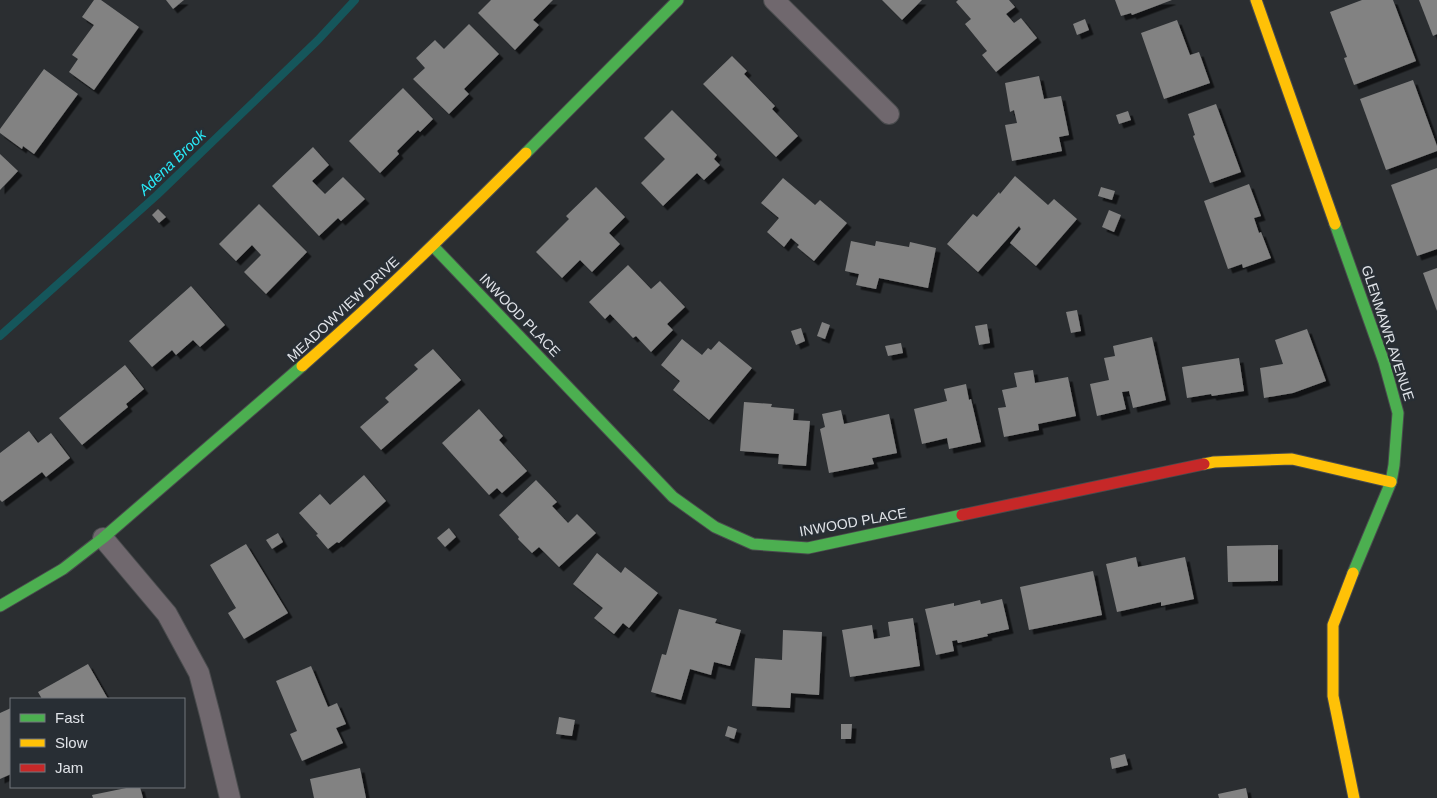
<svg xmlns="http://www.w3.org/2000/svg" width="1437" height="798" viewBox="0 0 1437 798" font-family="Arial,sans-serif">
<style>
.lines{fill:none;stroke-linecap:round;stroke-linejoin:round}
.stream{stroke:#15565b;stroke-width:8}
.building{fill:#828282;filter:url(#shadow)}
.street-casing{stroke:#494b4d;stroke-width:22}
.fast-casing{stroke:#494b4d;stroke-width:13}
.slow-casing{stroke:#494b4d;stroke-width:13}
.jam-casing{stroke:#494b4d;stroke-width:13}
.street{stroke:#70686e;stroke-width:20}
.fast{stroke:#4caf50;stroke-width:11}
.slow{stroke:#ffc107;stroke-width:11}
.jam{stroke:#c62828;stroke-width:11}
.labels{text-anchor:middle;dominant-baseline:central;stroke-width:5;stroke-linejoin:round;paint-order:stroke}
.street-label{font-size:14px;fill:#e0e3e8;stroke:#282e34}
.water-label{font-size:15px;font-style:italic;fill:#29ebf9;stroke:#282e34}
</style>
<defs>
<filter id="shadow"><feDropShadow dx="4.5" dy="4.5" stdDeviation="0" flood-color="#0009"/></filter>
</defs>
<rect width="100%" height="100%" fill="#2b2e31"/>
<g class="lines">
<path class="stream" d="M0 336 157 195 318 40 355 0"/>
</g>
<g class="building">
<path d="M94 0H101L139 27 94 90 69 72 78 59 72 55 94 25 82 17Z"/>
<path d="M166 0H184L173 9Z"/>
<path d="M491 0H553L533 20 539 25 515 50 478 13Z"/>
<path d="M882 0H922L902 20Z"/>
<path d="M958 0H1009L1015 7 1006 14 1014 23 1021 18 1037 38 996 72 982 55 987 51 965 24 971 19 956 2Z"/>
<path d="M1115 0H1172L1132 15 1131 13 1121 16Z"/>
<path d="M1362 0H1393L1416 61 1354 85 1344 58 1347 57 1330 12Z"/>
<path d="M1419 0H1437V34L1433 36Z"/>
<path d="M1085 19 1089 30 1077 35 1073 24Z"/>
<path d="M1177 20 1190 55 1199 52 1210 83 1164 99 1141 33Z"/>
<path d="M469 24 499 54 464 89 469 94 449 114 413 79 425 68 416 58 435 40 444 49Z"/>
<path d="M732 56 747 71 744 74 775 106 772 109 798 136 776 157 703 84Z"/>
<path d="M44 69 78 94 34 154 23 146 22 149 0 133V129Z"/>
<path d="M1039 76 1044 99 1061 96 1069 135 1059 137 1062 151 1012 161 1005 125 1017 123 1014 110 1010 112 1005 83Z"/>
<path d="M1413 80 1437 146V151L1386 170 1360 99Z"/>
<path d="M403 88 433 119 420 132 418 130 397 151 399 154 380 173 349 141Z"/>
<path d="M1216 104 1241 172 1210 183 1193 136 1195 135 1188 114Z"/>
<path d="M672 110 717 155 714 159 720 165 704 180 697 173 663 206 641 183 665 159 644 138Z"/>
<path d="M1128 111 1131 120 1119 124 1116 115Z"/>
<path d="M313 147 329 165 312 181 325 194 343 177 365 199 341 221 338 218 319 236 272 186Z"/>
<path d="M0 154 18 171 0 190Z"/>
<path d="M1437 168V249L1417 256 1391 185Z"/>
<path d="M1015 176 1048 205 1054 199 1077 219 1036 266 1010 243 1021 229 1019 226 978 272 947 244 973 214 977 217 999 192 1000 194Z"/>
<path d="M783 178 815 205 820 200 847 223 814 261 797 247 799 245 791 238 784 247 767 232 779 218 761 203Z"/>
<path d="M1249 184 1261 216 1254 218 1259 233 1261 232 1271 258 1243 268 1242 264 1228 269 1204 201Z"/>
<path d="M596 187 625 217 609 233 620 244 592 272 580 260 562 278 536 252 569 219 566 216Z"/>
<path d="M1101 187 1115 191 1112 200 1098 196Z"/>
<path d="M259 204 307 252 266 294 244 272 261 255 252 245 236 261 219 244Z"/>
<path d="M158 209 166 217 159 223 152 215Z"/>
<path d="M1109 210 1121 215 1114 232 1102 227Z"/>
<path d="M851 241 875 246 876 241 909 247 910 242 936 248 928 288 879 278 876 289 856 285 859 274 845 271Z"/>
<path d="M628 265 651 289 660 281 685 307 667 324 673 330 651 352 636 336 633 338 610 314 605 319 589 302Z"/>
<path d="M1437 268V311L1423 273Z"/>
<path d="M191 286 225 325 200 347 193 340 176 355 172 350 152 367 129 341Z"/>
<path d="M1077 310 1081 331 1071 333 1066 312Z"/>
<path d="M822 322 830 325 825 339 817 336Z"/>
<path d="M987 324 990 343 979 345 975 326Z"/>
<path d="M801 328 805 341 796 345 791 331Z"/>
<path d="M1307 329 1326 381 1293 393 1264 398 1260 368 1283 364 1275 340Z"/>
<path d="M1152 337 1166 400 1133 408 1129 391 1122 392 1126 409 1097 416 1090 384 1109 380 1104 358 1115 356 1113 346Z"/>
<path d="M682 339 702 355 708 348 711 350 719 341 752 368 709 420 673 390 680 381 661 365Z"/>
<path d="M901 343 903 353 888 356 885 346Z"/>
<path d="M433 349 461 380 381 450 360 427 389 402 385 398 418 369 414 365Z"/>
<path d="M1239 358 1244 391 1212 396 1211 394 1187 398 1182 367Z"/>
<path d="M125 365 144 389 126 404 128 407 82 445 59 418Z"/>
<path d="M1033 370 1035 383 1068 377 1076 416 1038 424 1039 430 1004 437 998 408 1006 407 1002 390 1017 387 1014 373Z"/>
<path d="M966 384 969 400 971 399 981 442 949 449 947 438 922 444 914 409 947 401 944 389Z"/>
<path d="M744 402 772 404 771 407 794 409 793 420 810 421 806 466 778 464 779 454 740 451Z"/>
<path d="M479 409 503 436 499 440 527 471 502 493 497 488 489 495 442 443Z"/>
<path d="M841 410 844 424 889 414 897 453 872 458 874 464 829 473 820 429 825 427 822 414Z"/>
<path d="M29 431 38 443 51 433 70 458 46 477 42 472 2 502 0 500V453Z"/>
<path d="M364 475 386 501 339 543 337 542 328 549 316 535 318 534 299 513 320 494 330 505Z"/>
<path d="M536 480 557 502 552 506 568 523 577 514 596 533 559 567 539 547 532 553 518 539 519 537 499 515Z"/>
<path d="M449 528 456 537 445 547 437 538Z"/>
<path d="M278 533 283 542 272 549 266 540Z"/>
<path d="M246 544 288 613 244 639 228 613 236 608 210 565Z"/>
<path d="M1278 545V581L1228 582 1227 546Z"/>
<path d="M597 553 621 573 625 567 658 593 629 628 623 623 614 634 594 618 603 608 573 584Z"/>
<path d="M1136 557 1138 567 1185 557 1194 599 1161 606V602L1117 612 1106 564Z"/>
<path d="M1093 571 1102 615 1029 630 1020 587Z"/>
<path d="M1002 599 1009 629 987 634 988 636 958 643 957 640 952 641 954 651 936 655 925 609 954 603V606L980 600 981 604Z"/>
<path d="M679 609 717 619 715 623 741 630 730 666 714 662 711 675 690 669 681 700 651 692 662 654 666 655Z"/>
<path d="M913 618 920 666 850 677 842 630 872 625 874 639 890 636 888 622Z"/>
<path d="M783 630 822 632 819 695 791 693 790 708 752 706 755 658 782 660Z"/>
<path d="M88 664 108 699H42L38 692Z"/>
<path d="M311 666 328 707 337 703 346 724 336 728 343 743 302 761 290 734 297 731 276 681Z"/>
<path d="M11 708V774L0 779V713Z"/>
<path d="M559 717 575 720 572 736 556 734Z"/>
<path d="M841 724H852L851 739H841Z"/>
<path d="M728 726 737 729 734 739 725 736Z"/>
<path d="M1125 754 1128 765 1112 769 1110 758Z"/>
<path d="M360 768 366 798H314L310 779Z"/>
<path d="M131 787H140L143 798H93L92 795Z"/>
<path d="M1246 788 1248 798H1219L1218 794Z"/>
</g>
<g class="lines">
<defs>
<g id="street">
<path d="M774 0 889 114"/>
<path d="M103 538 167 614 199 673 210 715 230 798"/>
</g>
<g id="fast">
<path d="M526 153 678 0"/>
<path d="M1335 224 1384 362 1398 413 1394 465 1391 482 1353 573"/>
<path d="M433 246 673 497 715 527 753 544 808 548 962 515"/>
<path d="M0 606 63 569 103 538 302 366"/>
</g>
<g id="slow">
<path d="M1256 0 1335 224"/>
<path d="M302 366C380 298 453 226 526 153"/>
<path d="M1204 464 1214 462 1292 459 1391 482"/>
<path d="M1353 573 1333 625V696L1354 798"/>
</g>
<path id="jam" d="M962 515 1204 464"/>
</defs>
<use href="#street" class="street-casing"/>
<use href="#fast" class="fast-casing"/>
<use href="#slow" class="slow-casing"/>
<use href="#jam" class="jam-casing"/>
<use href="#street" class="street"/>
<use href="#fast" class="fast"/>
<use href="#slow" class="slow"/>
<use href="#jam" class="jam"/>
</g>
<g class="labels">
<g class="street-label">
<text transform="translate(343 309) rotate(-43)">MEADOWVIEW DRIVE</text>
<text transform="translate(520 315) rotate(46)">INWOOD PLACE</text>
<text transform="translate(1388 333) rotate(72)">GLENMAWR AVENUE</text>
<text transform="translate(853 522) rotate(-10)">INWOOD PLACE</text>
</g>
<g class="water-label">
<text transform="translate(172 162) rotate(-44)">Adena Brook</text>
</g>
</g>
<rect x="10" y="698" width="175" height="90" fill="#282e34" stroke="#72767c"/>
<rect x="20" y="714" width="25" height="8" fill="#4caf50" stroke="#72767c"/>
<text x="55" y="723" font-size="15" fill="#e0e3e8">Fast</text>
<rect x="20" y="739" width="25" height="8" fill="#ffc107" stroke="#72767c"/>
<text x="55" y="748" font-size="15" fill="#e0e3e8">Slow</text>
<rect x="20" y="764" width="25" height="8" fill="#c62828" stroke="#72767c"/>
<text x="55" y="773" font-size="15" fill="#e0e3e8">Jam</text>
</svg>
